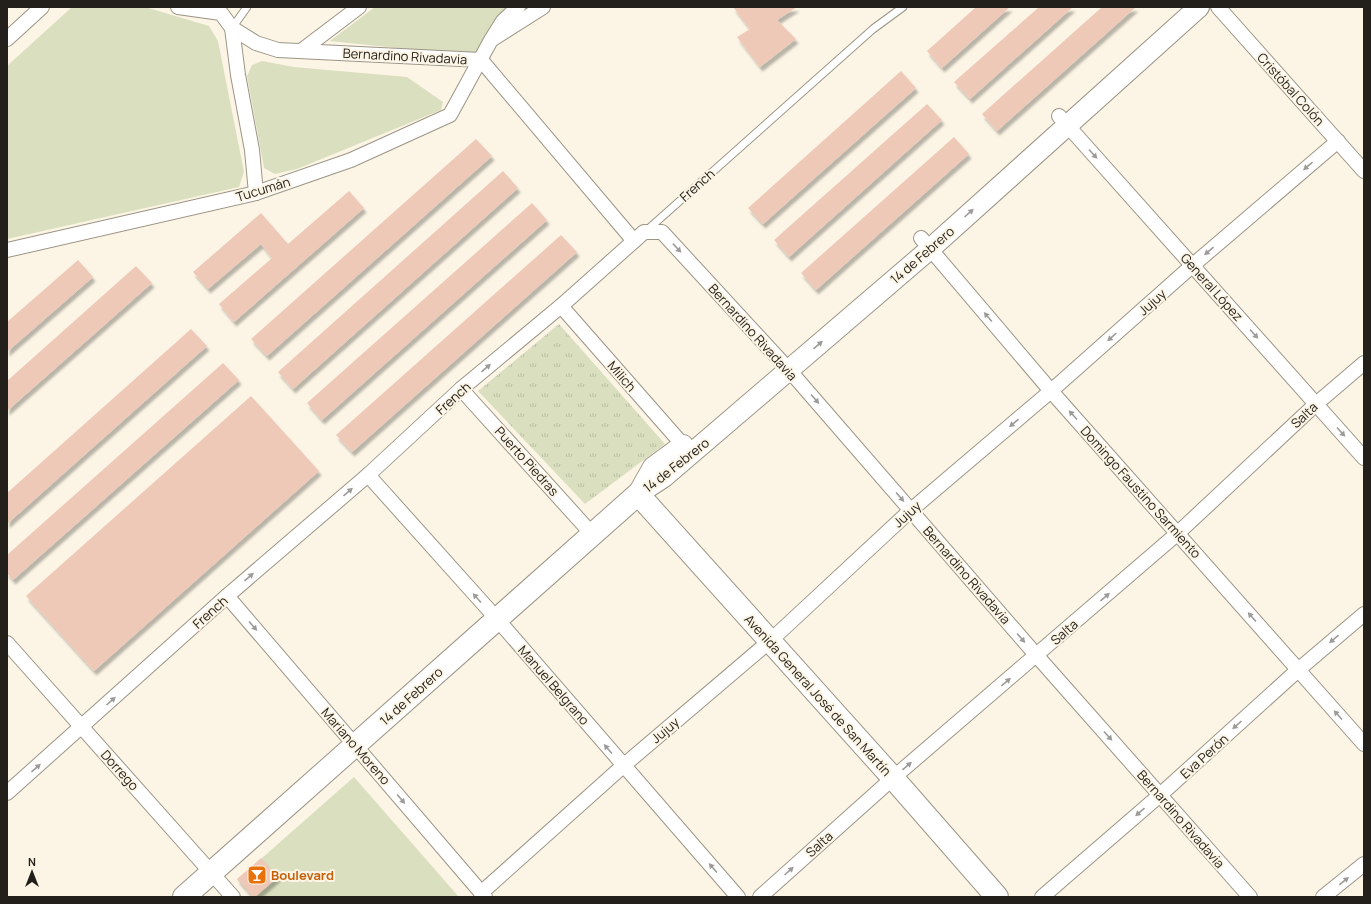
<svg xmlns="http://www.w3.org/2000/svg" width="1371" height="904" viewBox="0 0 1371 904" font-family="Manrope,sans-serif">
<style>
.green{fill:#dadfbf}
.park{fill:url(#park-tufts)}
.building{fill:#eec9b8;filter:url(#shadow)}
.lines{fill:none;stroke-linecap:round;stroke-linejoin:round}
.service-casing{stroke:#9c9586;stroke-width:9}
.minor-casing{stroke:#9c9586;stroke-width:16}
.secondary-casing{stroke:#9c9586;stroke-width:22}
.primary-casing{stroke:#9c9586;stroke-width:24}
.service{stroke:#fff;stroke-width:7}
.minor{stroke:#fff;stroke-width:14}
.secondary{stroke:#fff;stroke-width:20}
.primary{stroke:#fff;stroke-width:22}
.oneway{fill:#9c9b98}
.labels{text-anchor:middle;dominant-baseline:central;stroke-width:4;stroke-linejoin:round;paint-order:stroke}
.street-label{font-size:13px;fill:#23201b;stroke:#fcf5e5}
.food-label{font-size:13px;font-weight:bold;fill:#c56008;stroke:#fcf5e5;text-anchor:start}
</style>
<defs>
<pattern id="park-tufts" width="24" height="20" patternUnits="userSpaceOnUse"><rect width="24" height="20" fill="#dadfbf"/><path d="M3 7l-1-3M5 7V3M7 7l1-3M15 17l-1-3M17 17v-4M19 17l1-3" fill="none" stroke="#bbbfa4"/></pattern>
<filter id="shadow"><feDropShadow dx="2.5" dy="4.5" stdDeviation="1" flood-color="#0004"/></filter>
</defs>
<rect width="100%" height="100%" fill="#fcf5e5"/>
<g class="green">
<path d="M72 7H145L209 26 218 41 244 172 239 187 7 239V66Z"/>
<path d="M375 7H509L498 18 473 56 330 41Z"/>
<path d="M262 61 294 67 407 77 443 102 441 110 297 169 275 174 264 168 247 76 252 65Z"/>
<path d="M354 777 459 897H253L237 880Z"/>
</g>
<g class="park">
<path d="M473 7H497L484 20Z"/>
<path d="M559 324 665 444 585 504 478 391Z"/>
</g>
<g class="building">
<path d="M733 7H797L777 20 796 39 760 67 737 37 750 29Z"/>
<path d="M976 7H1010L942 68 927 51Z"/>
<path d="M1039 7H1073L970 99 954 82Z"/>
<path d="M1102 7H1136L997 131 982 114Z"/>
<path d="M901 71 916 88 763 224 748 208Z"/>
<path d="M927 104 942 120 789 257 774 240Z"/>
<path d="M954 137 969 154 816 290 801 273Z"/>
<path d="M476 139 492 156 267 356 251 339Z"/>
<path d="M503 171 518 188 293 389 278 372Z"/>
<path d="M349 191 364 208 234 322 219 304 272 258 261 244 208 289 193 272 261 213 288 244Z"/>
<path d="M532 203 547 220 322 420 307 403Z"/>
<path d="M561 235 577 252 352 452 336 435Z"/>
<path d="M78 260 93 277 7 352V322Z"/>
<path d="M136 266 152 283 7 411V381Z"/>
<path d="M191 329 207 346 7 524V493Z"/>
<path d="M223 363 239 380 13 580 7 573V555Z"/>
<path d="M251 396 319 471 94 671 26 596Z"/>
<path d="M261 858 278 877 255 897H253L237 879Z"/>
</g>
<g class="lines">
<defs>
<g id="service">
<path d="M232 28 247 7"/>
<path d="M646 231 873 29 903 7"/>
</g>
<g id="minor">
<path d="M178 7 221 13 232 28 256 43 278 50 481 60 634 241"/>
<path d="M1218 7 1364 171"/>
<path d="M232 28 238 75 252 150 256 193"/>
<path d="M493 37 503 21 518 7"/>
<path d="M7 39 42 7"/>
<path d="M301 51 359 7"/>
<path d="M1059 116 1364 458"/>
<path d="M921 238 1051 391 1364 744"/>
<path d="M7 250 256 193 351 160 450 115 491 40 543 7"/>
<path d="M561 306 683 445"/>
<path d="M461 389 592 534"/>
<path d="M368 475 497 619 738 897"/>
<path d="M227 596 485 897"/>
<path d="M7 643 233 897"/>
<path d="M7 793 227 596 368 475 461 389 561 306 634 241 644 232H662L789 370 1037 656 1250 897"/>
<path d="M481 893 623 766 770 641 911 510 1051 391 1193 265 1338 141"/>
<path d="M760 897 893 778 1178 533 1316 404 1364 363"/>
<path d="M1042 897 1160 795 1298 670 1364 614"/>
<path d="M1323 897 1364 864"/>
</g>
<g id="secondary">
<path d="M639 492 653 467 683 445"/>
<path d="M638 494 664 477 930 249 1199 7"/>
</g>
<path id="primary" d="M184 897 638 494 893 778 997 897"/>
</defs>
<use href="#service" class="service-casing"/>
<use href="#minor" class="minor-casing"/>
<use href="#secondary" class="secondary-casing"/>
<use href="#primary" class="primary-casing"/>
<use href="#service" class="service"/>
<use href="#minor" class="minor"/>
<use href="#secondary" class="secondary"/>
<use href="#primary" class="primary"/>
</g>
<defs><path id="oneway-solid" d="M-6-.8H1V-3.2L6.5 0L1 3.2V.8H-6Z"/></defs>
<g class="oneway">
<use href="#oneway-solid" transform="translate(1093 154) rotate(48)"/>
<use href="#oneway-solid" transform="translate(1308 166) rotate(140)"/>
<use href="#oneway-solid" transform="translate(969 213) rotate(-42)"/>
<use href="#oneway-solid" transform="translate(677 248) rotate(47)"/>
<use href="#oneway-solid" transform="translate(1209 251) rotate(140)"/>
<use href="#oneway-solid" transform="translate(988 317) rotate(-130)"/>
<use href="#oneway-solid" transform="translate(1254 334) rotate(48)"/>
<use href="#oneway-solid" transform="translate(1112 337) rotate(138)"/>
<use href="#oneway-solid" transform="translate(818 345) rotate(-41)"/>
<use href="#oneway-solid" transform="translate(486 368) rotate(-40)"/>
<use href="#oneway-solid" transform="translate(815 399) rotate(49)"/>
<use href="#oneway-solid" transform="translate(1073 415) rotate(-132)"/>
<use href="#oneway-solid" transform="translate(1014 423) rotate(140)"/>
<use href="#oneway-solid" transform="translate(1341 432) rotate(48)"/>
<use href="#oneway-solid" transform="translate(348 492) rotate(-41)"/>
<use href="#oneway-solid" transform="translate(900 497) rotate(49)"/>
<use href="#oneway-solid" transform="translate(249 577) rotate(-41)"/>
<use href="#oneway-solid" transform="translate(1105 597) rotate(-41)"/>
<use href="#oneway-solid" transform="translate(477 598) rotate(-132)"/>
<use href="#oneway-solid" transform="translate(1252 617) rotate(-131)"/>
<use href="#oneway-solid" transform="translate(253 626) rotate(49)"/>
<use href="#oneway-solid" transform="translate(1021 638) rotate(49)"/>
<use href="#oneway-solid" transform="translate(1334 639) rotate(139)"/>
<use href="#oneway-solid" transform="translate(1006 682) rotate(-40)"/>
<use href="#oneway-solid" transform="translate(111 701) rotate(-42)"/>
<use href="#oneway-solid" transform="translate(1338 715) rotate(-132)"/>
<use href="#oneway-solid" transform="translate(1237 725) rotate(138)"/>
<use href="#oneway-solid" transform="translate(1108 736) rotate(48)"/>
<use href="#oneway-solid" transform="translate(608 749) rotate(-131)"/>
<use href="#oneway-solid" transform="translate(907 766) rotate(-40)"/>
<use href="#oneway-solid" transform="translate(36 768) rotate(-41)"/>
<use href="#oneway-solid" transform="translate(401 799) rotate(50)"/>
<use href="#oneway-solid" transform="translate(1140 812) rotate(139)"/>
<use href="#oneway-solid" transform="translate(713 868) rotate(-131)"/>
<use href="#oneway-solid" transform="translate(789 871) rotate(-42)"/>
<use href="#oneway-solid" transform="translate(1344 881) rotate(-39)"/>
</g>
<defs>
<symbol id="bar-square" viewBox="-11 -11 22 22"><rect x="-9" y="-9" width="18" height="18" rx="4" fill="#e8710a" stroke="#fcf5e5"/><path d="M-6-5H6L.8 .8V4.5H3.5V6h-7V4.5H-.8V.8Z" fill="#fff"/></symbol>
</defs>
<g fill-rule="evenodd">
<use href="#bar-square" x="246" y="864" width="22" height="22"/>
</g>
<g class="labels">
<g class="street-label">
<text transform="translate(405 56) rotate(3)">Bernardino Rivadavia</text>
<text transform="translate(1291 89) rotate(48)">Cristóbal Colón</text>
<text transform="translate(697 185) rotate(-42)">French</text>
<text transform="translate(263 189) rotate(-17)">Tucumán</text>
<text transform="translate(922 255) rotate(-41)">14 de Febrero</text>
<text transform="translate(1212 287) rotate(48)">General López</text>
<text transform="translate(1152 302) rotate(-42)">Jujuy</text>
<text transform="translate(753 332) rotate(48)">Bernardino Rivadavia</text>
<text transform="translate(622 376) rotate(49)">Milich</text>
<text transform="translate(453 398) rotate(-42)">French</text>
<text transform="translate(1304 415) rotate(-43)">Salta</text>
<text transform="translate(527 461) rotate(48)">Puerto Piedras</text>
<text transform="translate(676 465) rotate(-38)">14 de Febrero</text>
<text transform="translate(1141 492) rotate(48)">Domingo Faustino Sarmiento</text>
<text transform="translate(907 514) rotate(-42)">Jujuy</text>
<text transform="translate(967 575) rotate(49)">Bernardino Rivadavia</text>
<text transform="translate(210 612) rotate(-42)">French</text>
<text transform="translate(1064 632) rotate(-41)">Salta</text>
<text transform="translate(554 685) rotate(49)">Manuel Belgrano</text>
<text transform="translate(818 695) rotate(48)">Avenida General José de San Martín</text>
<text transform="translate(411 696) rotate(-42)">14 de Febrero</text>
<text transform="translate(665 730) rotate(-40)">Jujuy</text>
<text transform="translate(356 746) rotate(49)">Mariano Moreno</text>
<text transform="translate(1204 756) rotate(-42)">Eva Perón</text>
<text transform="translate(120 770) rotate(48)">Dorrego</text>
<text transform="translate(1181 819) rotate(49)">Bernardino Rivadavia</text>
<text transform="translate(819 844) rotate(-42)">Salta</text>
</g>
<g class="food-label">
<text x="271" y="875">Boulevard</text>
</g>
</g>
<rect width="1371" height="904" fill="none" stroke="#23201b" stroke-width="16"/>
<g transform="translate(32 872)" stroke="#fcf5e5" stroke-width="3" paint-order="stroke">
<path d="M0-3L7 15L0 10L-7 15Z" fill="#23201b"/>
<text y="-6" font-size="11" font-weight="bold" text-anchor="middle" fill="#23201b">N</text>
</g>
</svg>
